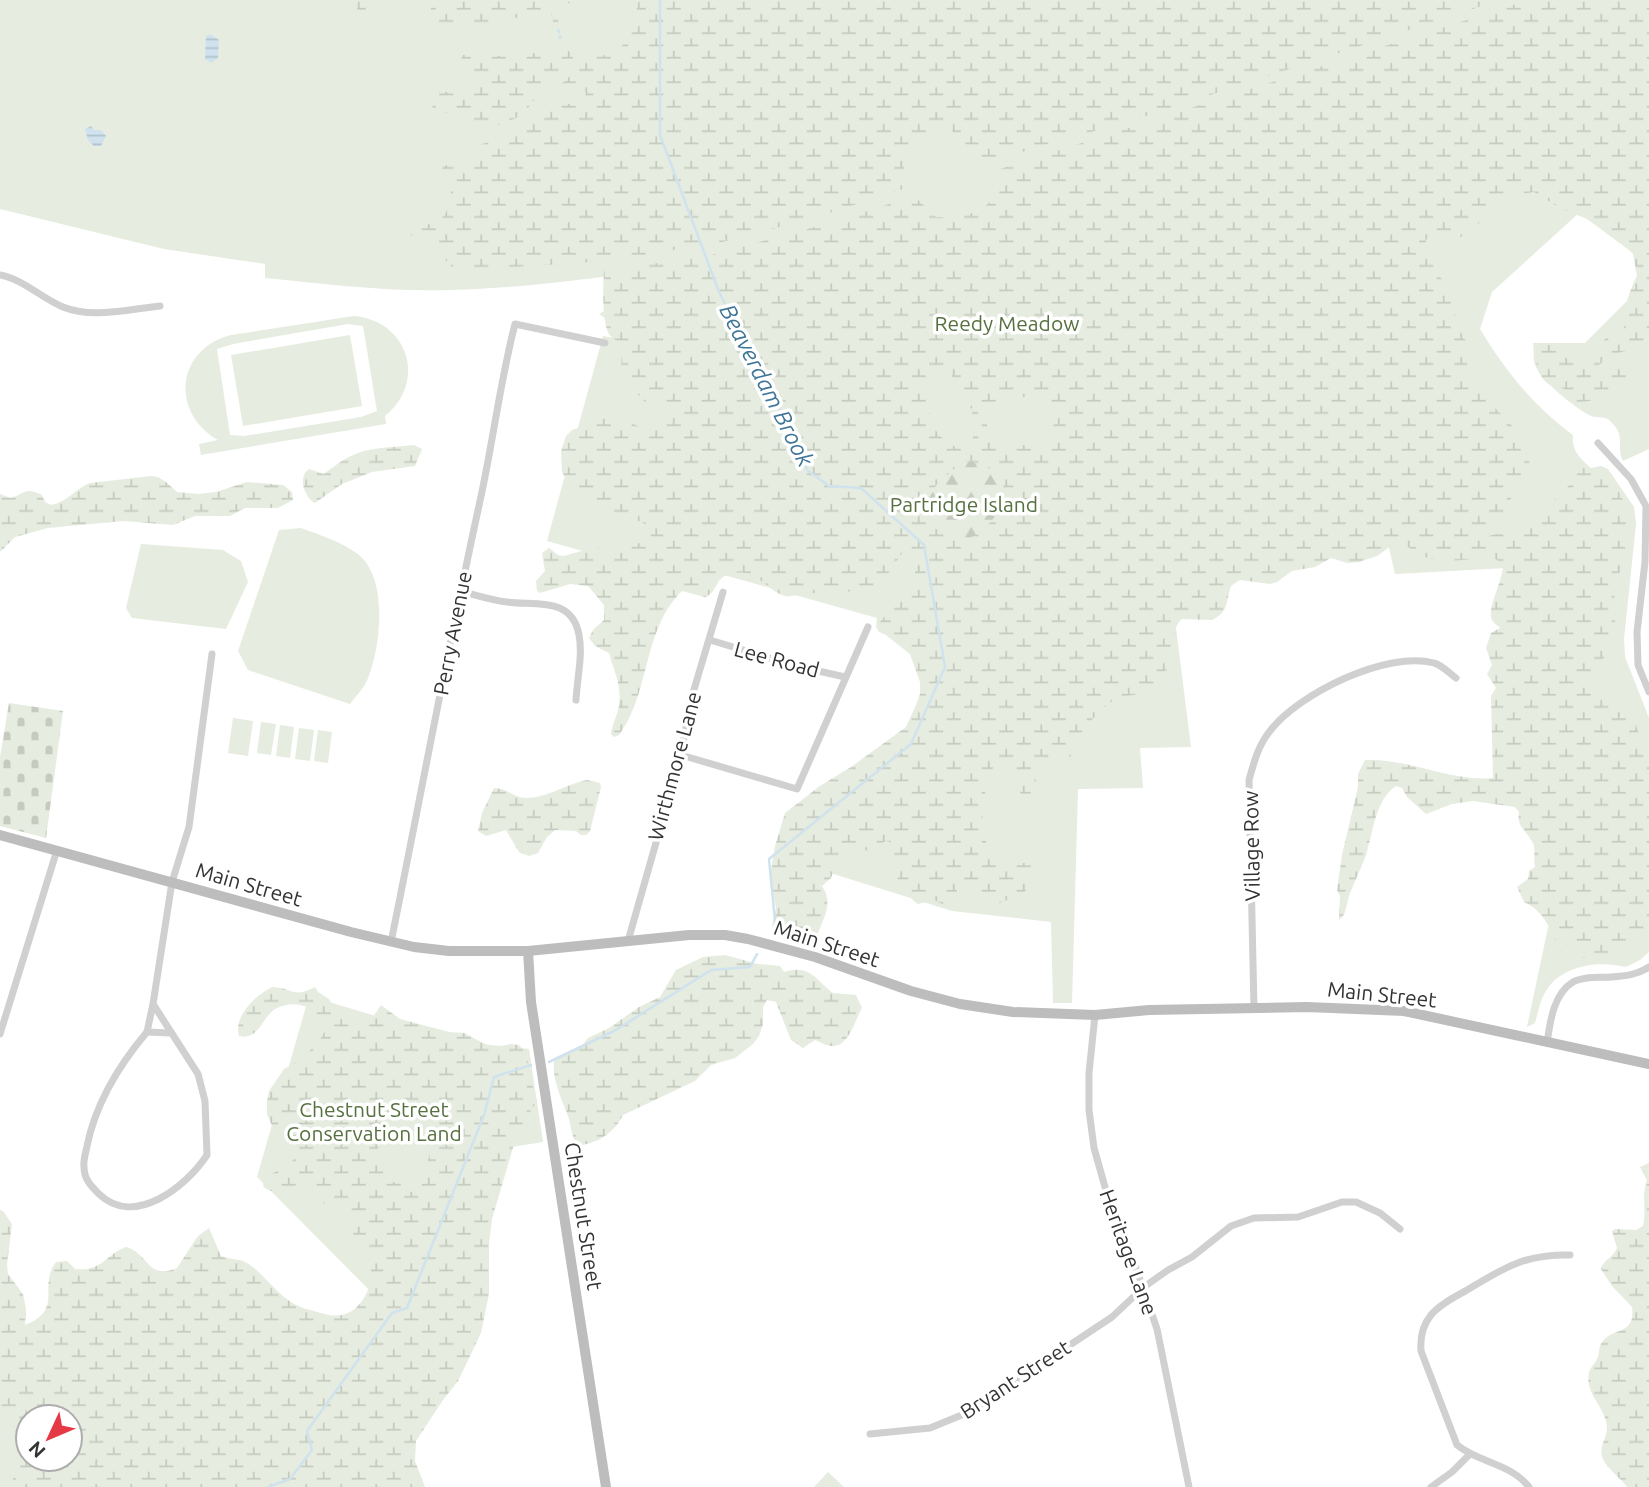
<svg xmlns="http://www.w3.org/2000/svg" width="1649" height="1487" viewBox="0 0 1649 1487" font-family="Ubuntu,sans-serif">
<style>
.green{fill:#e6ecdf;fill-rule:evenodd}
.forest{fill:url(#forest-firs)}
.wetland{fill:url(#wetland-marsh);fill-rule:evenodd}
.cemetery{fill:url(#cemetery-stones)}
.water{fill:url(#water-rules)}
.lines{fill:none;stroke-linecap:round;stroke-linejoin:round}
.stream{stroke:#cfe2ee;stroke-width:2.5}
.street{stroke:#d0d0d0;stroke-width:7}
.secondary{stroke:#bdbdbd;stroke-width:10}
.labels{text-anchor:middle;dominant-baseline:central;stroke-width:7;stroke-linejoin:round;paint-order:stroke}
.park-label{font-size:21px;fill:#56703f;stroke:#fff}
.street-label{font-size:21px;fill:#333;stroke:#fff}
.water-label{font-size:23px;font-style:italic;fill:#3f7597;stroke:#fff}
</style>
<defs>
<pattern id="forest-firs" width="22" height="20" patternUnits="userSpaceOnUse" patternTransform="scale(1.75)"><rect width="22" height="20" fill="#e6ecdf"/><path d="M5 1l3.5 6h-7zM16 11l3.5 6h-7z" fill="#c6cbc0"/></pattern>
<pattern id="wetland-marsh" width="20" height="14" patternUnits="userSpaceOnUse" patternTransform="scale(1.75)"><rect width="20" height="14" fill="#e6ecdf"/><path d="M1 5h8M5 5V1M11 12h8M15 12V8" fill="none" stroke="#c6cbc0"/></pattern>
<pattern id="cemetery-stones" width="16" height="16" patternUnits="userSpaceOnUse" patternTransform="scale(1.75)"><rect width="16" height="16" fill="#e6ecdf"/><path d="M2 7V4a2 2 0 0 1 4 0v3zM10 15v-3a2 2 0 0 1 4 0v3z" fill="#c6cbc0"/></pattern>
<pattern id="water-rules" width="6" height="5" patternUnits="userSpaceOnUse" patternTransform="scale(1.75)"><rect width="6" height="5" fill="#cfe2ee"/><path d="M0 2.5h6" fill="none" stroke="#b2c2cd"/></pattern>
</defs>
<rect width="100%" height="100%" fill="#fff"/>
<g class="green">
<path d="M0 0H1649V449L1623 461C1615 446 1627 437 1611 422 1605 415 1599 419 1591 416 1575 408 1541 381 1535 365 1533 359 1534 349 1533 343H1585L1639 289 1637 256 1579 213 1492 292 1480 329C1504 369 1534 407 1573 435 1571 450 1580 459 1591 468L1601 466 1608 469 1634 507 1636 524 1624 639 1625 657 1649 718V952L1640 960 1626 967C1599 960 1561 965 1546 991 1540 1000 1538 1013 1535 1023L1527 1027 1572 814 1564 565 1395 574 1375 486 1174 612 1191 747 1140 748 1143 788 1078 789 1072 1003H1053L1051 922 952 911 776 856 888 760 946 660 879 632 876 627 877 618 717 573 700 584 547 541 603 336 614 338 617 326 599 314 680 266C604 277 528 288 451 290 389 292 326 284 265 278V264L164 249 0 209Z"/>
<path d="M354 316C409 321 427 382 385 416L386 424 201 455 199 444 218 440C170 413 176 349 231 335ZM348 324 363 326 377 411 361 417 244 436 230 435 217 349 233 344Z"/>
<path d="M350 335 362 406 243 426 231 355Z"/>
<path d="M301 528C320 535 342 542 359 555 388 579 381 646 368 678 365 687 356 696 350 704L248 670 238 651 279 530Z"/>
<path d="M141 544 223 550 241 561 248 582 226 629 132 618 126 608Z"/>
<path d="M233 718 253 721 248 756 228 753Z"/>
<path d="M261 722 276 724 271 755 257 753Z"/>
<path d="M280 725 294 727 290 758 276 756Z"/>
<path d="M299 728 314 730 310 761 295 759Z"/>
<path d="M318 730 332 732 328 763 314 761Z"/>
<path d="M309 996 462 1042 529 1049 543 1142 465 1154 399 1320 257 1177Z"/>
<path d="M0 1403 28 1417V1459H70L243 1487H0Z"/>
<path d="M828 1472 844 1487H814Z"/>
</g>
<path class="forest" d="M964 461C973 461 981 464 990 469 1014 482 1002 514 985 529 980 534 972 537 966 540 944 537 932 528 922 509L937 484Z"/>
<g class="wetland">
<path d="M354 0H378L377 9 371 20 361 19Z"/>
<path d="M432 0H576L557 8 560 28 558 30 554 26 551 12 532 21 512 17 491 26 484 27 466 25 444 28 438 26 430 17Z"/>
<path d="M639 0H1500L1134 120 1037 147 987 164 949 128 933 127 908 148 904 165 906 188 811 219 718 243 606 261 472 270 452 267 429 242 410 235 416 227 439 222C457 199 453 193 442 169L443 166 465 162 475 157 478 146C489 140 505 141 515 134 525 126 529 111 543 107 557 102 572 108 585 97L586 93C577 86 564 95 556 89L571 75 585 56C629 59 630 35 639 0Z"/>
<path d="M1529 0H1649V349C1629 349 1606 352 1595 371L1598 374 1616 365 1626 367 1634 376 1631 385C1612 393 1589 406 1568 401 1567 399 1566 391 1565 390 1562 386 1554 388 1550 385 1536 377 1533 357 1539 344H1548L1573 363 1581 365 1606 338 1623 330 1625 323 1620 320C1627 305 1629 290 1637 276L1633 254 1619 238 1594 222 1558 207 1534 192C1496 195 1473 238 1450 241 1443 242 1435 239 1428 238L1426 240 1425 249C1434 264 1443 281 1450 297 1454 307 1455 319 1459 328 1461 333 1465 338 1466 343 1471 358 1462 370 1472 384 1489 406 1538 439 1528 471L1514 485 1512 497 1504 511 1494 521 1474 529 1472 534 1484 537 1517 529 1564 492 1581 468C1591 468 1597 471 1605 477 1643 506 1623 554 1615 592 1612 608 1618 624 1613 640 1608 661 1587 667 1595 694 1609 697 1628 709 1635 724 1641 735 1641 749 1649 761V926C1638 938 1597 965 1582 957 1572 951 1567 942 1555 940 1549 924 1539 908 1524 902L1517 887 1528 879 1529 871 1535 867C1533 859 1536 851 1533 843 1527 831 1516 827 1519 812L1515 807 1473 801 1452 804 1426 814 1407 797 1402 788 1396 786C1375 800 1373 833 1366 855 1361 869 1354 882 1349 896 1346 905 1347 914 1339 920L1340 896 1337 890 1342 855 1358 787V774L1365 760C1408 758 1450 782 1493 778L1491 696 1496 688 1487 674 1492 665 1486 648 1491 633 1500 628C1498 625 1494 624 1492 620 1486 610 1504 578 1503 565L1493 557C1471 559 1453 563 1431 559 1418 556 1409 544 1395 543L1377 556 1359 562 1347 563 1331 558 1315 567 1292 571 1277 582 1270 584 1240 580 1231 586C1226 601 1229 612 1212 620L1182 619C1167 632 1181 649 1171 664 1163 675 1149 692 1134 695 1127 696 1121 696 1114 700 1104 706 1086 725 1080 735 1075 745 1074 755 1065 764L1053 758 1039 760C1032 774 1040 793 1032 806H1028L1021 795 1016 777 1000 762H996C983 784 971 850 1004 862 1012 866 1022 861 1031 864L1034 872 1027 889 1023 894 992 906C980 900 972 886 959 882L953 907 950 908 934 900 918 904C906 896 895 879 894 864 893 855 896 852 890 842L886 841 865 851 840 853 831 878 822 886C836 907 819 923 814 945L802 944 775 936 772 925 776 908 770 876 775 846 785 813 820 786 851 767 906 727 916 705 920 694V682L910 654 882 632 879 623C896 603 928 578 911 549H905L869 601 867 602 846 590C833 592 821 592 808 594 801 594 793 597 786 596 768 593 755 564 727 575 715 579 717 593 705 597L682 591C642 630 651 692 619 735L614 737 611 734C612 724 618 715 619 705 622 685 614 672 609 653L595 646 589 638 593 630 604 620V605L588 586 570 584 540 593 537 591 536 581 545 571 542 553 549 548 558 555 564 556 592 548 623 551 631 545 649 541 651 536 648 527 642 522 611 513 602 502 572 489 562 472 561 451 566 436 572 430 609 417 623 418 643 429 653 431C666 427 672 418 664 406L645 402 621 375 622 344C618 340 612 339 609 334 602 323 603 285 604 271L711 255 833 222 914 196 936 217C955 217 988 216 995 192 997 186 996 177 997 170ZM933 369C959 368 950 381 959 396 961 401 968 404 972 409L973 439 966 445 952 446C948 442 943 439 939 435 929 422 920 380 933 369ZM1024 397 1040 400 1052 411C1053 420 1056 431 1049 438 1042 444 1009 448 1000 444 985 436 981 412 997 403 1005 399 1016 400 1024 397ZM963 461C971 461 977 463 985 466 1025 486 995 527 966 540 941 536 933 530 922 509L937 484Z"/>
<path d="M560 38 573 57 572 61 545 87 523 114 503 125 480 126 458 112 439 113 433 108 426 92 431 87C442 91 458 97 468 90L473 81 472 76 460 61 463 55 508 56 546 52 558 48Z"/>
<path d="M414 445 422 449 415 466 372 472 342 484 315 503C305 498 297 477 309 469L324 474C360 445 371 450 414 445Z"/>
<path d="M151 476 158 477 166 482 177 492 198 494 216 492 247 482 283 485 292 492 293 500 278 508H245L230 516H195L173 525 123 521 48 528 15 537 0 552V494L10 498C25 494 25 486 42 495L45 502 51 505C68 502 76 488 90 483Z"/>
<path d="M587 780 600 783 601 787 590 831 586 835H581L576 831 555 830 547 837 538 853 529 856 519 852 506 830 486 836 478 831 482 813 494 788C507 788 514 798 526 798 547 798 566 784 587 780Z"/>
<path d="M725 955 758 964 780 966 784 972C811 964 815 980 833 993L856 995 862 1008C855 1019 849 1048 831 1046 826 1046 821 1042 815 1040L803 1048 791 1040 776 1002 767 1000 763 1007V1024L759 1036 753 1044 735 1058 711 1065 695 1081 623 1115C613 1134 598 1143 577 1146 571 1135 571 1123 567 1113 561 1098 550 1074 555 1058L581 1047 588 1038 609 1028 639 1007 660 997 676 970 703 957Z"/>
<path d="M272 987C294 988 292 999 315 987L318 992 329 999 339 1017 355 1031 365 1029 381 1005 400 1019 449 1032 464 1033 493 1048 510 1044 519 1045 527 1054 530 1077 537 1101 518 1131 492 1219 489 1244V1294L481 1333 458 1381 443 1400 416 1441 415 1461 425 1487H8L20 1468 25 1442 11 1420 0 1412V1210L3 1211 12 1224 7 1264 8 1274 23 1294 26 1309 25 1325C65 1309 37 1287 56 1262L67 1261 75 1269C102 1272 105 1255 126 1247 149 1253 147 1281 177 1268L198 1236 209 1228 221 1256C230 1260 239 1258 247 1263 263 1273 274 1291 291 1302 299 1308 311 1310 321 1313 334 1317 345 1317 356 1308 365 1299 371 1287 371 1274 372 1253 359 1252 354 1237 352 1229 355 1223 355 1216L351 1210 325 1204 303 1184C289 1186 273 1198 263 1186 269 1165 295 1174 298 1147L290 1136 272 1126 267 1114V1101L269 1091 284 1069 300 1060 319 1041 325 1031C320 1008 298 998 277 1008 262 1015 260 1041 239 1036 233 1016 256 995 272 987ZM414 1110 430 1112 437 1127 420 1190 411 1192 401 1183 384 1181 383 1169 372 1160C377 1146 401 1116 414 1110ZM70 1417V1459H28V1417Z"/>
<path d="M1649 1163V1487H1627C1620 1477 1608 1470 1603 1459 1598 1446 1607 1439 1607 1428 1607 1408 1584 1394 1589 1373 1590 1367 1595 1364 1597 1359 1600 1354 1598 1349 1601 1344 1611 1326 1636 1337 1632 1307L1612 1286 1601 1269C1604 1259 1614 1257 1617 1248L1612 1231 1615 1229 1636 1230 1643 1226C1647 1210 1641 1196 1647 1180L1640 1167Z"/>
</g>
<path class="cemetery" d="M9 703 63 711 46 838 0 826V757Z"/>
<g class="water">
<path d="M210 34 219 40 218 58 211 63 205 59 206 36Z"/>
<path d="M91 126 94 130H101L106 136 101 146H94L88 140 85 129Z"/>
</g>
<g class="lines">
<g class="stream">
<path d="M660 0V135L719 292 798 444 807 470 829 486 861 488 924 545 945 667 911 744 769 859 776 931"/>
<path d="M558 30 559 32"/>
<path d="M560 36V38"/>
<path d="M549 1062 616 1030 711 970 750 967 757 954"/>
<path d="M268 1487 290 1479 312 1450 307 1431 392 1313 407 1308 484 1115 494 1077 531 1065"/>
</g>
<g class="street">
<path d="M0 275C23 279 41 298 63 307 92 319 131 309 160 306"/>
<path d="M1598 443 1631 479 1646 506 1645 562 1637 632 1638 665 1649 692"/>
<path d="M460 591C476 595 491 600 507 602 535 606 572 596 579 635 583 655 577 679 576 700"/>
<path d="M710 640 792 665 845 677"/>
<path d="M681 755 797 789 868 627"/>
<path d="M628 941 681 755 690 703 723 592"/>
<path d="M391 942C421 795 448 647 480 501 493 442 500 382 515 324L605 343"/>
<path d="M1254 1009 1249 780C1254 762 1258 746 1270 731 1298 694 1387 650 1434 663 1442 665 1449 673 1456 678"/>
<path d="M1095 1015 1089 1073V1110L1094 1148 1105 1187 1125 1236 1157 1329 1189 1487"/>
<path d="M147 1032 153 1004"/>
<path d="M170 1033 147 1032C119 1065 96 1102 87 1146 86 1152 83 1160 84 1167 84 1179 91 1186 99 1194 134 1228 186 1187 207 1155L205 1101 198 1074 153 1004 172 882 189 827 212 654"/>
<path d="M0 1034 57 850"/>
<path d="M1547 1043C1550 1023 1553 994 1573 982 1583 976 1600 978 1611 977 1625 976 1637 975 1649 967"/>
<path d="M870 1434 930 1428 969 1412 1112 1317 1144 1287 1168 1270 1192 1257 1231 1226 1254 1218 1298 1217 1342 1202H1356L1380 1213 1400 1229"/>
<path d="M1431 1487 1452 1472 1469 1455"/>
<path d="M1529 1487C1510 1463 1479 1463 1457 1445L1421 1351C1420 1338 1422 1326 1431 1315 1440 1304 1455 1297 1467 1290 1504 1268 1524 1254 1570 1255"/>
</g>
<g class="secondary">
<path d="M0 835 351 932 414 947 449 951H528L689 935H725L748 939 815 957 911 991 960 1004 1013 1012 1095 1015 1149 1010 1307 1007 1404 1011 1649 1064"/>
<path d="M528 951 531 1002 606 1487"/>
</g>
</g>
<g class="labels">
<g class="park-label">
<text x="1007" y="323">Reedy Meadow</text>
<text x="964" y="504">Partridge Island</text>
<text x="374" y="1109">Chestnut Street<tspan x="374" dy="24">Conservation Land</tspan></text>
</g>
<g class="street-label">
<text transform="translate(452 633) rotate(-79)">Perry Avenue</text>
<text transform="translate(777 659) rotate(15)">Lee Road</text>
<text transform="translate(674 766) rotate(-75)">Wirthmore Lane</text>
<text transform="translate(1251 846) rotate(-91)">Village Row</text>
<text transform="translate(249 884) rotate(16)">Main Street</text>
<text transform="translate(827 943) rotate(18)">Main Street</text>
<text transform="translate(1382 994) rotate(6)">Main Street</text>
<text transform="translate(584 1216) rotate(81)">Chestnut Street</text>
<text transform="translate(1129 1252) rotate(70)">Heritage Lane</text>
<text transform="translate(1015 1379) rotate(-33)">Bryant Street</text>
</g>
<g class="water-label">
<text transform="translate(767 385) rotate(63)">Beaverdam Brook</text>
</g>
</g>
<g transform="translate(49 1438) rotate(226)"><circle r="33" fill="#ffffff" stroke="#adadad" stroke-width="2"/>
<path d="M0-5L12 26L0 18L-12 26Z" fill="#e63946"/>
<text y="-10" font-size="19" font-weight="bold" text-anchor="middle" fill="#333333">N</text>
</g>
</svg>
